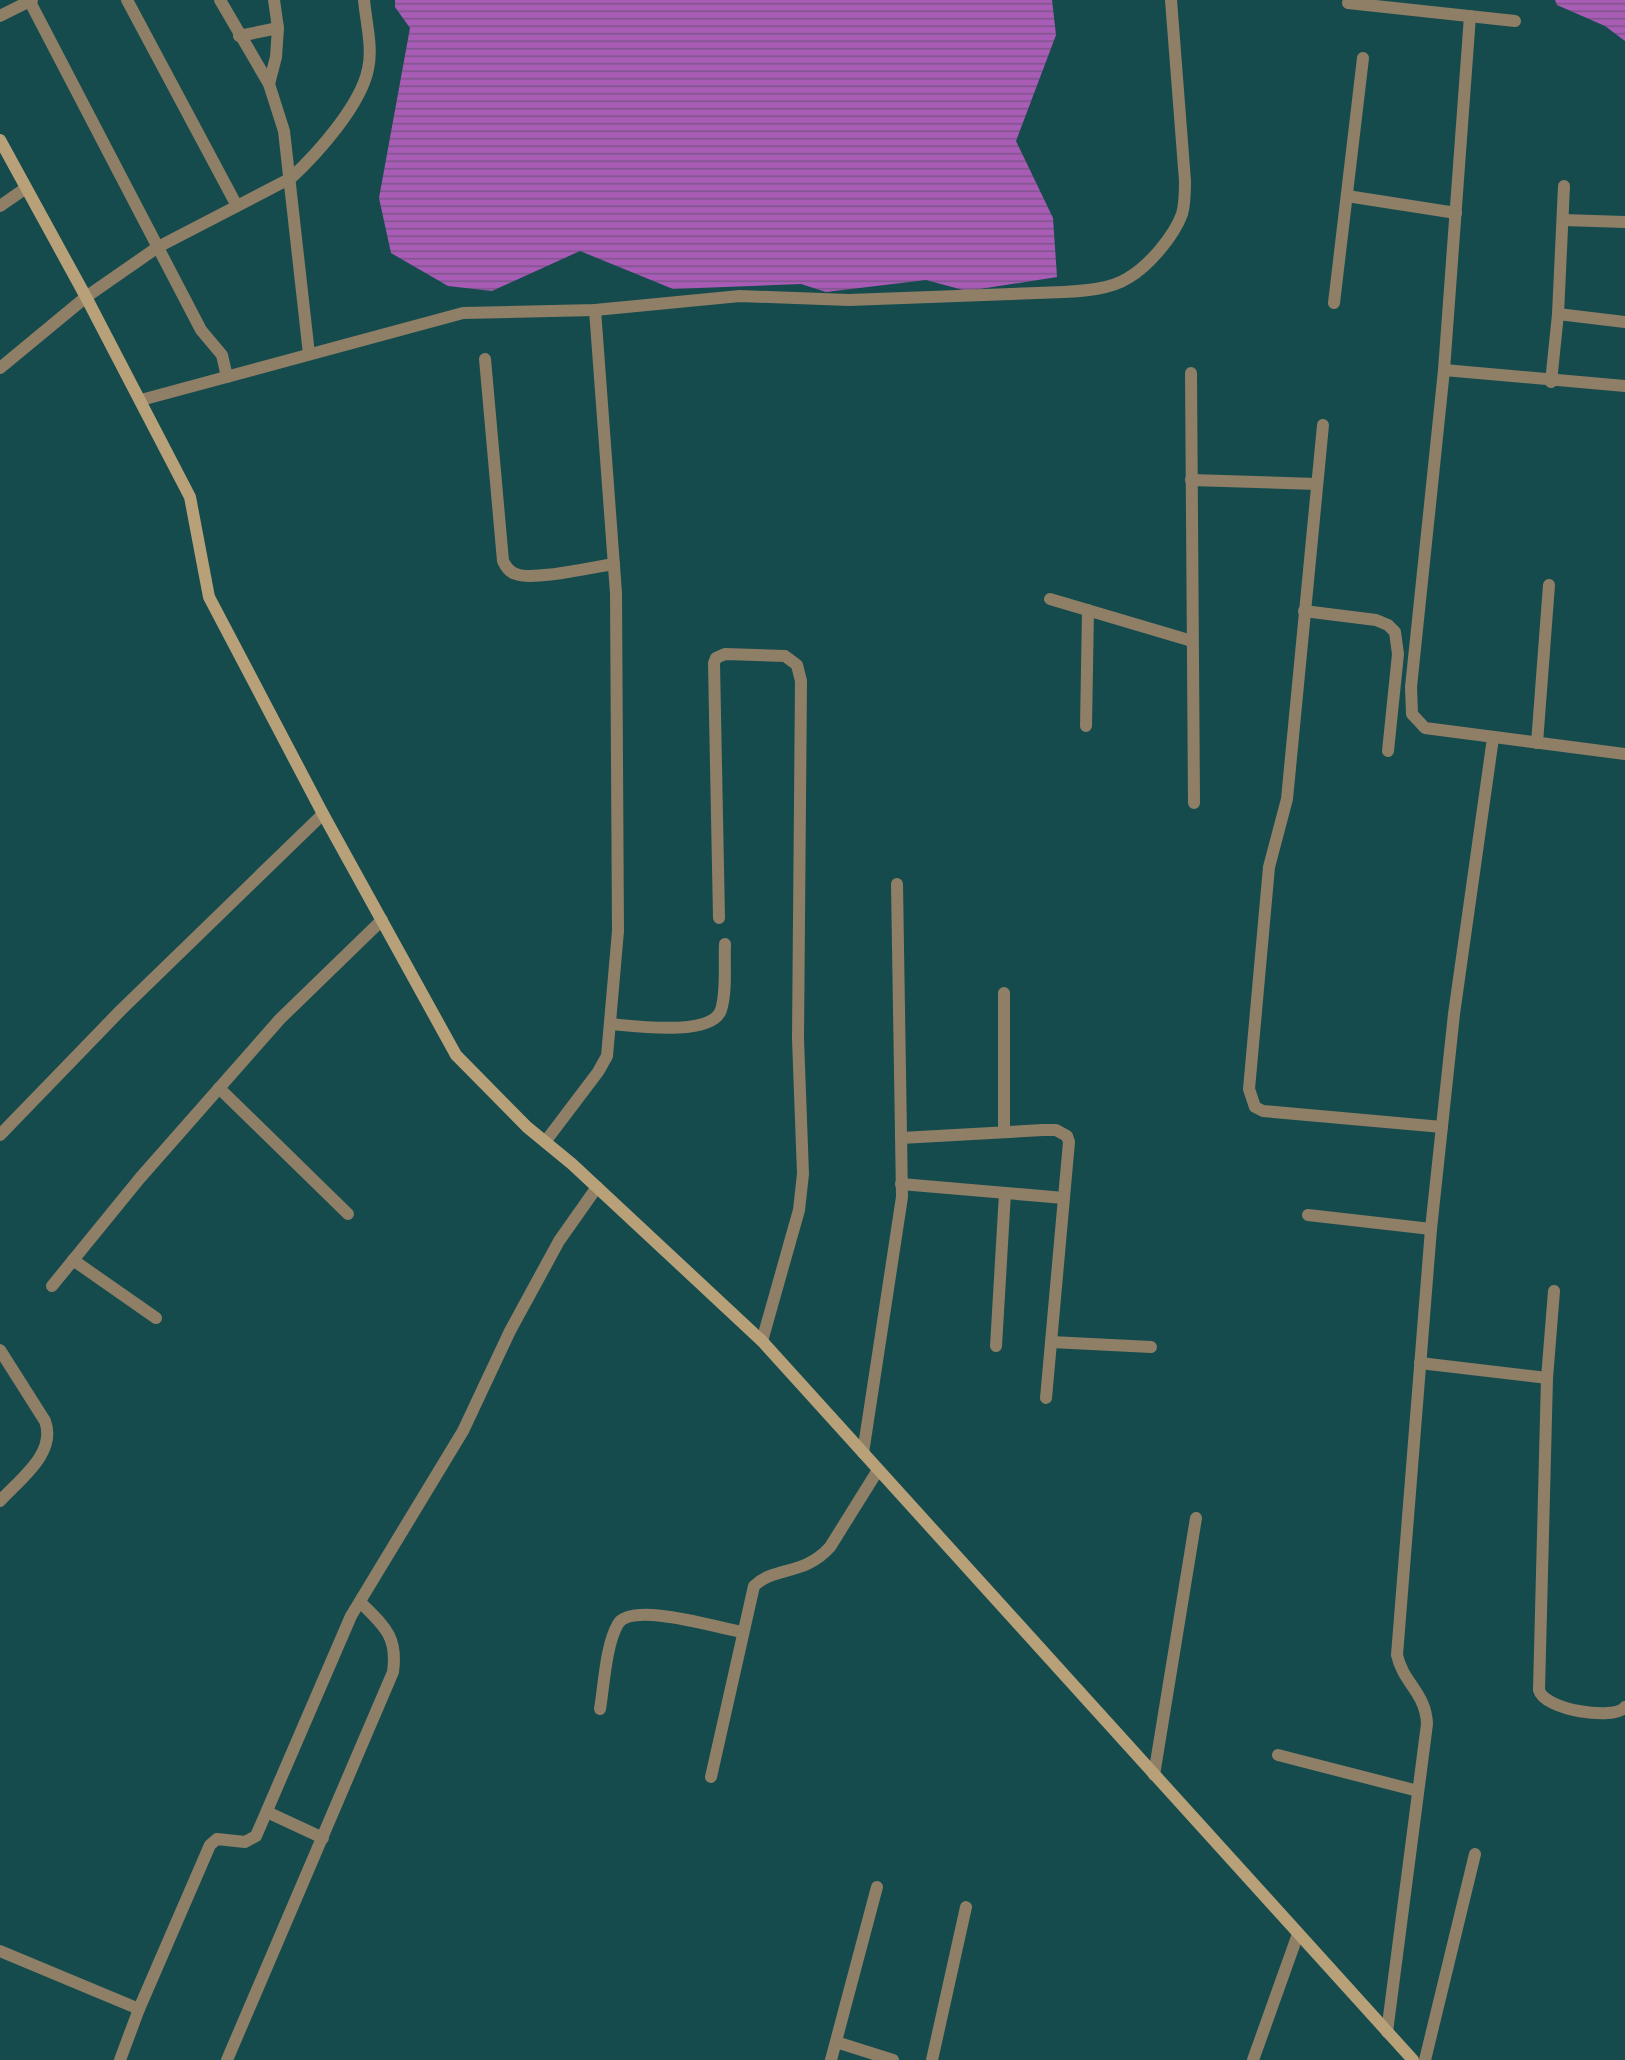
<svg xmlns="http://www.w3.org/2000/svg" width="1625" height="2060" viewBox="0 0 1625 2060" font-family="'IBM Plex Sans',sans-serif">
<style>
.water{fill:url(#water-rules)}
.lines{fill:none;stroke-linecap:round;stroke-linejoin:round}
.street{stroke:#8e7f66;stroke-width:12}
.secondary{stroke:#b8a178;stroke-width:12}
</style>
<defs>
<pattern id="water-rules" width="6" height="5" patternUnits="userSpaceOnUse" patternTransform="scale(1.5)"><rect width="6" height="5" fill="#a95cb6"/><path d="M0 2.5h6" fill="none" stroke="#7d548a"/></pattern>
</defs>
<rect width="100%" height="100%" fill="#164b4e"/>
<g class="water">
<path d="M395 0H1052L1056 35 1016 141 1053 218 1057 277 967 291 926 280 826 292 801 284 673 289 580 251 492 291 448 286 391 253 379 198 410 28 395 7Z"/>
<path d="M1555 0H1625V41L1605 26 1557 5Z"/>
</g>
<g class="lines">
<g class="street">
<path d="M29 0 201 330 222 355 227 377"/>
<path d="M127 0 237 206"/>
<path d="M220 0 269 84 284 131 309 354"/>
<path d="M1348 3 1515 21"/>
<path d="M0 16 32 0"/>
<path d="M1470 16 1444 370 1411 687 1412 714 1425 728 1625 754"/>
<path d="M239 36 278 28 274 0"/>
<path d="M269 84 276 57 278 28"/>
<path d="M1347 196 1456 213"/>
<path d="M0 206 26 188"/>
<path d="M1563 220 1625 222"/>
<path d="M1334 303 1363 58"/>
<path d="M1558 314 1625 322"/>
<path d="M485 359 503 561C506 567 509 572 516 574 533 581 593 567 614 564"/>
<path d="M0 368 86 297 158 247 291 178C317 154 361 105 368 69 373 48 366 22 364 0"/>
<path d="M1444 370 1625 386"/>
<path d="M1191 373 1194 803"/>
<path d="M1551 382 1558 314 1564 186"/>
<path d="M141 400 463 313 595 310 740 296 849 300 1064 292C1084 291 1111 289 1128 278 1149 266 1174 236 1182 214 1185 204 1185 191 1185 181L1171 0"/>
<path d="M1323 425 1287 799 1269 867 1249 1089 1255 1107 1263 1111 1442 1127"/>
<path d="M1191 480 1317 484"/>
<path d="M1050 599 1192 641"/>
<path d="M1304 611 1376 620 1388 625 1395 632 1398 654 1388 751"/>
<path d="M1086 726 1088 610"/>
<path d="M1537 743 1549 585"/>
<path d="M719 918 714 663 716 658 725 654 785 656 797 665 801 681 798 1039 803 1174 799 1210 762 1341"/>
<path d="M1004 993V1132"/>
<path d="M610 1024C634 1026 712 1037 721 1010 727 991 724 964 725 944"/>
<path d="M219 1088 348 1214"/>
<path d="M0 1135 121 1010 323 814"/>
<path d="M901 1138 1043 1130H1056L1067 1136 1069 1142 1046 1398"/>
<path d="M545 1142 598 1072 607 1056 618 931 616 593 595 310"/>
<path d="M901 1184 1064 1198"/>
<path d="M1308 1215 1431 1229"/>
<path d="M73 1260 156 1318"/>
<path d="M52 1286 140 1178 280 1019 382 920"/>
<path d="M1554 1291 1547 1378 1539 1690C1544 1710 1615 1721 1625 1707"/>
<path d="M1051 1342 1151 1347"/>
<path d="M996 1346 1005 1193"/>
<path d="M0 1350 45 1421C57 1453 20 1479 0 1501"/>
<path d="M1420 1363 1547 1378"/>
<path d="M863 1453 902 1197 897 884"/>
<path d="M600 1709C604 1685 606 1644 618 1624 632 1601 718 1628 742 1632"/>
<path d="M1278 1755 1418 1791"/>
<path d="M1154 1775 1196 1518"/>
<path d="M711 1777 754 1586C775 1566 804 1576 830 1547L878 1470"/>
<path d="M267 1812 323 1838"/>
<path d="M0 1951 139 2009"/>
<path d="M1387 2032 1427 1724C1426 1693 1403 1683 1397 1655L1431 1229 1454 1014 1493 738"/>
<path d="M836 2042 893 2060"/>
<path d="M120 2060 139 2009 210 1845 217 1839 245 1842 256 1836 351 1616 463 1431 510 1331 559 1241 597 1187"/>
<path d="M227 2060 393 1672C398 1636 384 1626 360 1602"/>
<path d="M831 2060 877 1887"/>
<path d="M932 2060 966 1907"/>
<path d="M1253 2060 1298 1934"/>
<path d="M1425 2060 1475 1854"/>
</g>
<path class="secondary" d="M0 140 86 297 190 497 209 597 323 814 456 1055 527 1127 572 1164 762 1341 1413 2060"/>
</g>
</svg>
